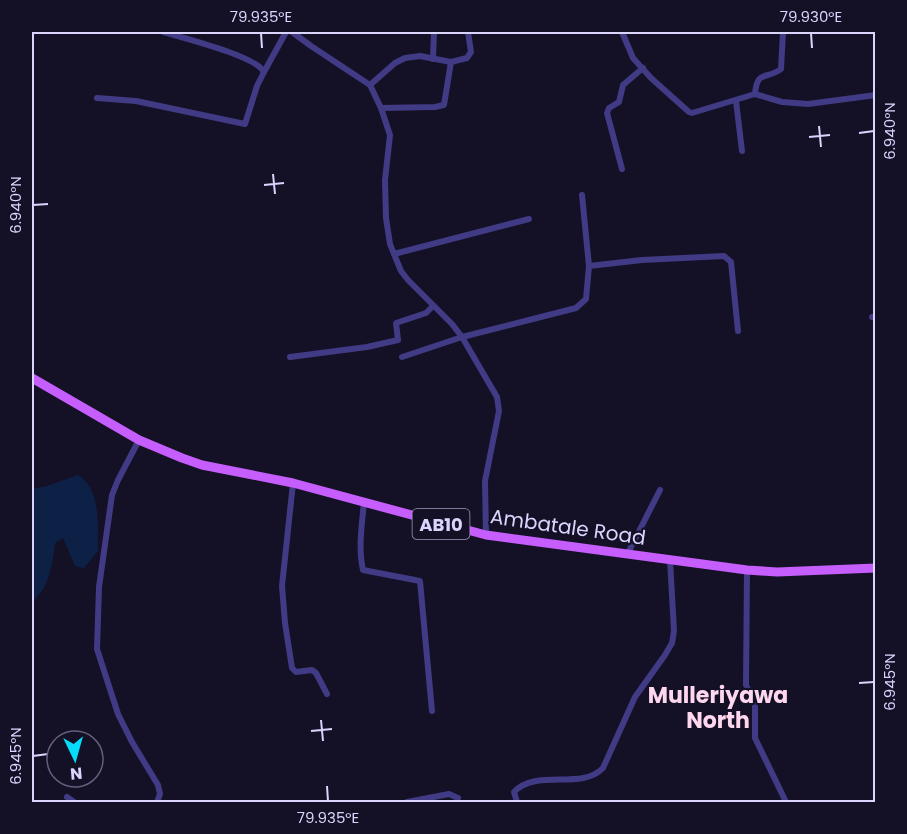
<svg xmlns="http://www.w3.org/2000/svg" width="907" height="834" viewBox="0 0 907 834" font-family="Poppins,sans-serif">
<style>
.water{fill:#0d2147}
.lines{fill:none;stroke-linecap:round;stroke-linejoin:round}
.street{stroke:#403b84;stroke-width:6}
.primary{stroke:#c55efc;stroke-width:9}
.ticks{fill:none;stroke:#dbd5fe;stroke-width:2}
.labels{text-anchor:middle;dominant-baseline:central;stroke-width:4.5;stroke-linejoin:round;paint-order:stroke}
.shield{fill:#141026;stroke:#9f9abd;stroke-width:1.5}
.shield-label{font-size:18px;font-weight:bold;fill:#dbd5fe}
.street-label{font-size:20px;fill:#dbd5fe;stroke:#141026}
.quarter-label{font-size:22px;font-weight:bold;fill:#fed7ef;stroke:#141026}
.neatline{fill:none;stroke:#dbd5fe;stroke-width:2}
.ticks-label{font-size:15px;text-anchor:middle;fill:#dbd5fe}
</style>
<rect width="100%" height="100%" fill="#141026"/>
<path class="water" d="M78 475C102 490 97 526 98 551L84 568 75 566 63 538 55 543C53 562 49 589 32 602V489L47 486Z"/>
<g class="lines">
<g class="street">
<path d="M292 32 311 46 370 85 381 108 390 135 385 180 386 218 390 244 394 254 401 271 408 280 452 324 462 337 497 397 499 411 485 481 486 535"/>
<path d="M622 32 633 58 651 78 689 112 692 113 755 94 782 102 808 104 876 95"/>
<path d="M433 59 434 32"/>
<path d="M264 72 286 32"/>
<path d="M370 85 395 63 405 58 420 56 451 62 467 58 471 52 468 32"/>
<path d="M755 94C757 69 767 80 781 69L783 32"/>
<path d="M97 98 136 101 245 124 257 86 264 72C256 56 183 38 163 32"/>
<path d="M736 101 742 151"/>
<path d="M381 108 435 107 444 105 451 62"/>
<path d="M622 169 607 113 609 108 619 102 623 85 643 68"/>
<path d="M394 254 529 219"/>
<path d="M589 266 642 260 724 256 731 262 738 331"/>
<path d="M872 317H876"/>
<path d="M290 357 367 347 398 340 396 323 426 313 433 306"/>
<path d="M402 357 462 337 576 308 586 299 589 266 582 195"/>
<path d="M139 440 118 480 112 495 99 587 97 649 118 714 132 742 158 785 160 794 157 802"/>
<path d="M293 483 282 586 285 623 292 668 296 672 312 670 316 673 327 694"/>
<path d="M364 502C362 524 358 548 363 570L420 581 432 711"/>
<path d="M628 553 660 490"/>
<path d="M747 570 746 685 755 703V738L786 802"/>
<path d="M67 797 74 802"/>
<path d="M407 802 449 794 458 798"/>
<path d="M517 802 514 792C537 768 581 791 603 768L635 697 665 655 672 643 674 631 670 560"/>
</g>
<path class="primary" d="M32 378 139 440 182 458 202 465 293 483 486 535 747 570 777 572 876 568"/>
</g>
<path class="ticks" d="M261 33 262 48M811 33 812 48M819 126 821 147M859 133 874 131M809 137 830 135M273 174 275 194M264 185 284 183M33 205 48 204M859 683 874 682M321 720 323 741M311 731 332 729M33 756 48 754M327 786 328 801"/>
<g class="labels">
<rect class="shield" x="412.5" y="509" width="57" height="30" rx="4.5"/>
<g class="shield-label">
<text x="441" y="524">AB10</text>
</g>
<g class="street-label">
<text transform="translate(568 527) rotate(8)">Ambatale Road</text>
</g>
<g class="quarter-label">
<text x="718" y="695">Mulleriyawa<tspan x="718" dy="25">North</tspan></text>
</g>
</g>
<rect width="907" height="834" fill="none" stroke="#141026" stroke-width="66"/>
<g transform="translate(75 759) rotate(175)"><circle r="28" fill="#141026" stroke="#645f7c" stroke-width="1.5"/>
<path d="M0-4.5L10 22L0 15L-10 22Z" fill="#05dcfa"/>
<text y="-9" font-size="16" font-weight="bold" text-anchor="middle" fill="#dbd5fe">N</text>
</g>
<rect x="33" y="33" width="841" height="768" class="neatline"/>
<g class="ticks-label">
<text x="261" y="22">79.935°E</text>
<text x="811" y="22">79.930°E</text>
<text transform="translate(890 131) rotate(-90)" y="5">6.940°N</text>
<text transform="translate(16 205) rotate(-90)" y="5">6.940°N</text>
<text transform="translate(890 682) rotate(-90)" y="5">6.945°N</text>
<text transform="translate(16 756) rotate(-90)" y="5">6.945°N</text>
<text x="328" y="823">79.935°E</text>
</g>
</svg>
